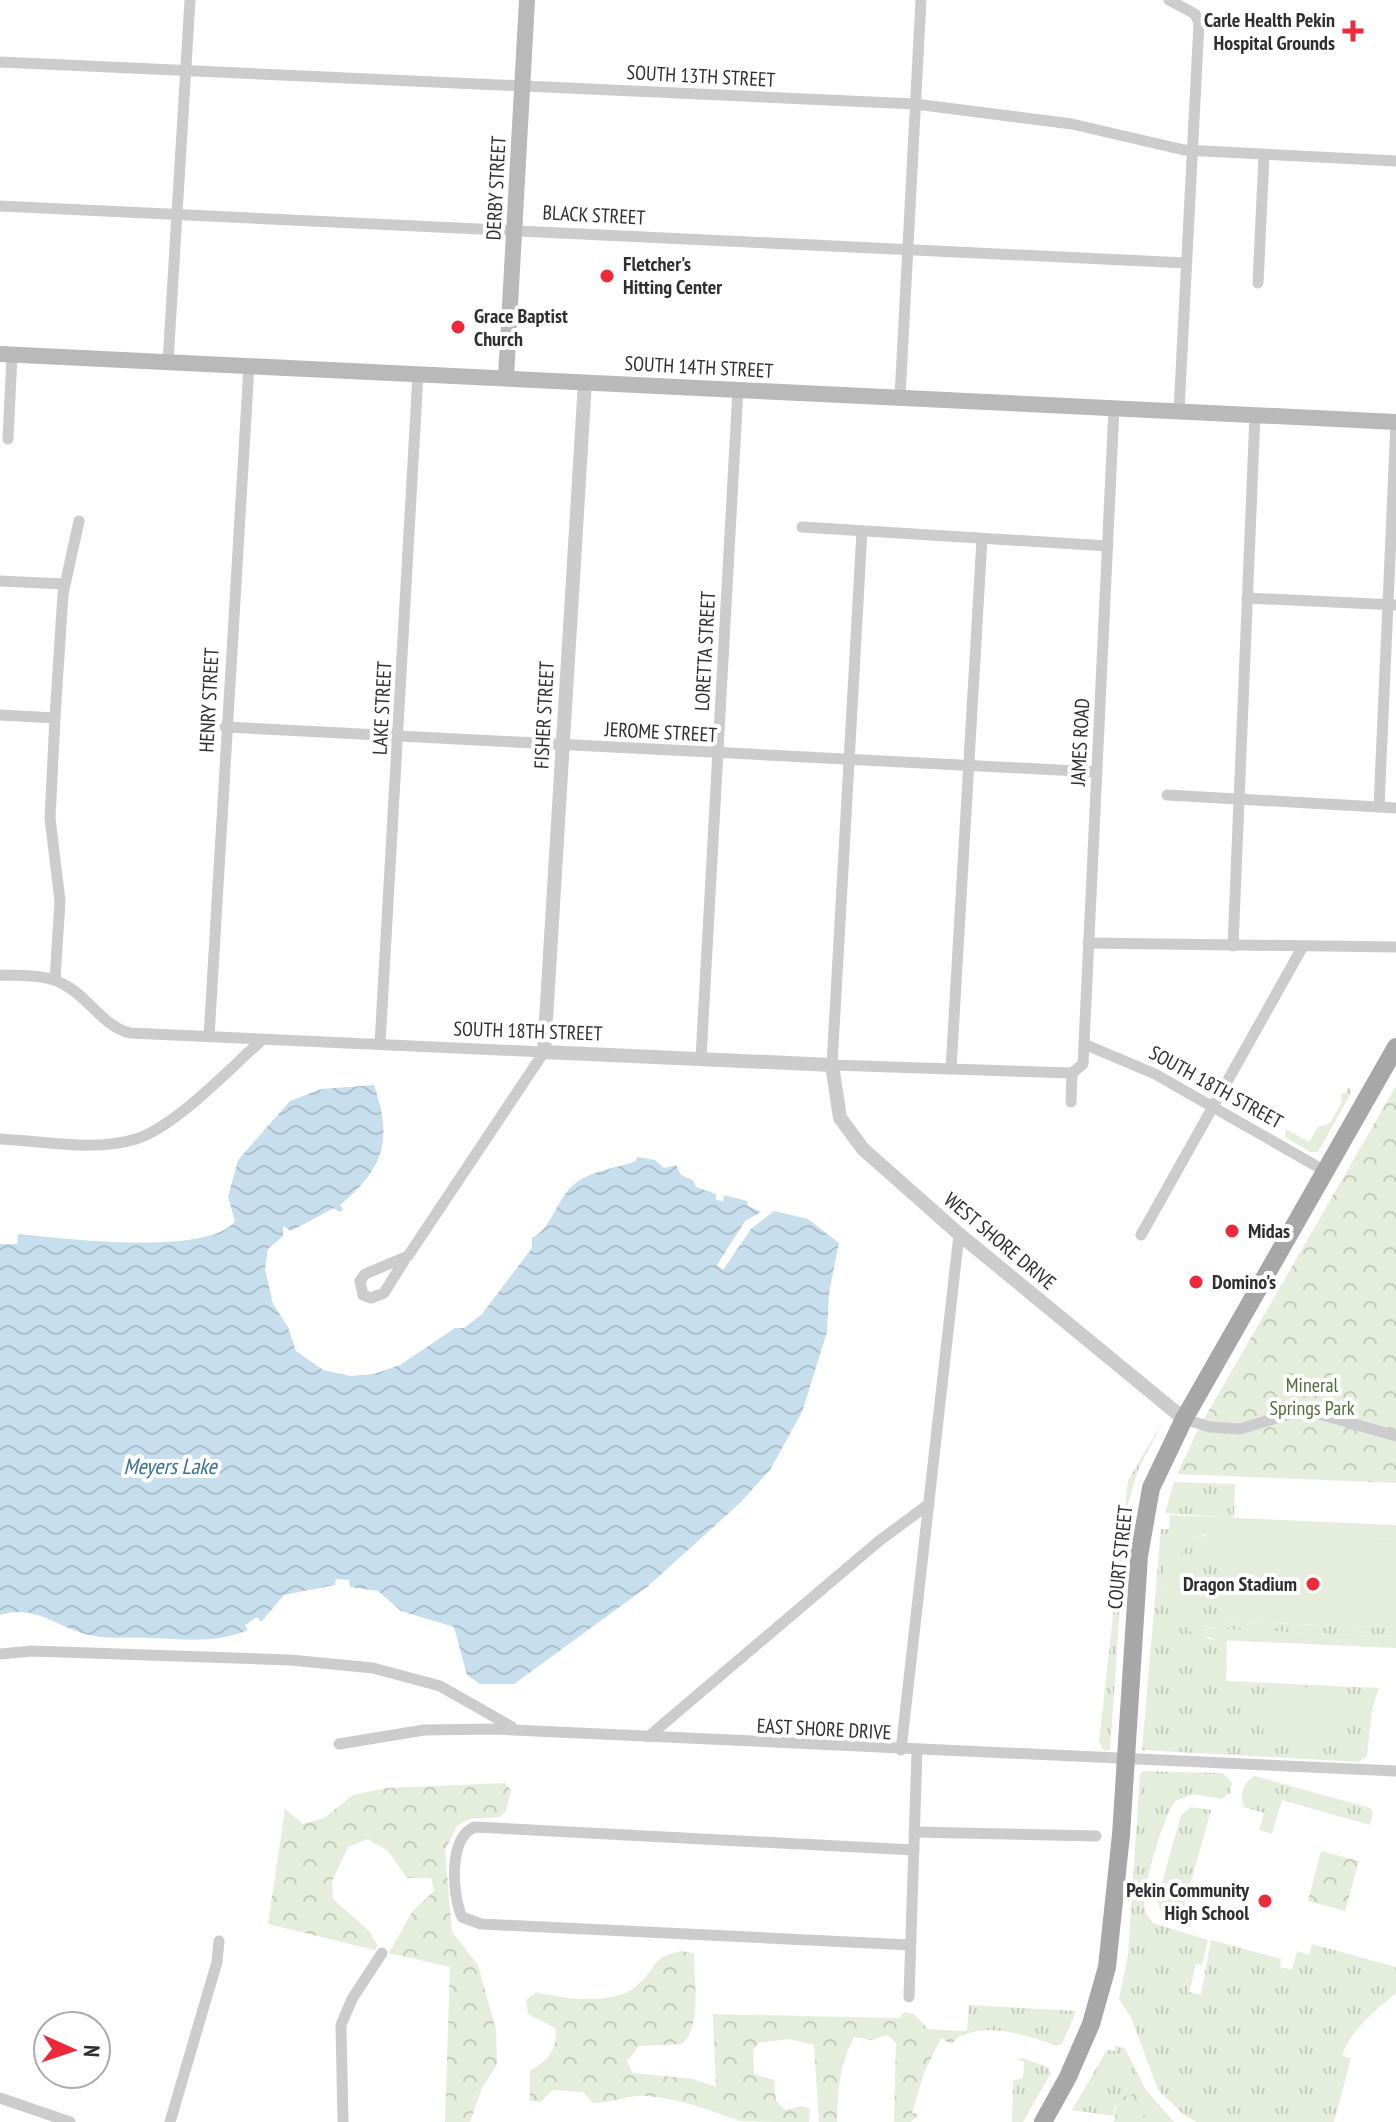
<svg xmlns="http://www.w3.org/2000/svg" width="1396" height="2122" viewBox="0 0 1396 2122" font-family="'PT Sans Narrow',sans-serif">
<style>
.grass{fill:url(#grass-tufts)}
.forest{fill:url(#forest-crowns)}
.garden{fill:#e5eddc}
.water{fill:url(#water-waves)}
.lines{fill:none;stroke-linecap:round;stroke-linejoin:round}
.minor{stroke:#ccc;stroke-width:11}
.tertiary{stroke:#ccc;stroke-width:14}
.secondary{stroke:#b9b9b9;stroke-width:16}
.primary{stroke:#a7a7a7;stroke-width:18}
.poi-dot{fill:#ed293a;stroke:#fff;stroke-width:3}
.labels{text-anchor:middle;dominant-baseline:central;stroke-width:8;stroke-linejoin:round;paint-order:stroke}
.poi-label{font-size:20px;font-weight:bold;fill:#2f2f2f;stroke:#fff;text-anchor:start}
.street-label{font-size:20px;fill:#2f2f2f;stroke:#fff}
.park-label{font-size:20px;fill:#526c3a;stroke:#fff}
.water-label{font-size:22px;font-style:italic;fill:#397294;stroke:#fff}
</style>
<defs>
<pattern id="grass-tufts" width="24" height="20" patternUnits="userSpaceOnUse" patternTransform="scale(2)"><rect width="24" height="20" fill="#e5eddc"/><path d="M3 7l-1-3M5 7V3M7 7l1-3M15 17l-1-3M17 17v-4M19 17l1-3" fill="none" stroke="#c5ccbd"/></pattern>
<pattern id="forest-crowns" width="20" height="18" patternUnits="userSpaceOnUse" patternTransform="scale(2)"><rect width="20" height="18" fill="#e5eddc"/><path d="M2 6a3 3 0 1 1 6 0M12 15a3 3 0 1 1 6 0" fill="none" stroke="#c5ccbd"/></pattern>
<pattern id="water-waves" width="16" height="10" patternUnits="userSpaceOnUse" patternTransform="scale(2)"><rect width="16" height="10" fill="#c7dfed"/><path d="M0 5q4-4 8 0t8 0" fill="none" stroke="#abc0cc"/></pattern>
</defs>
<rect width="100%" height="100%" fill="#fff"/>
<g class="grass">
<path d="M1349 1087 1351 1093 1318 1152H1310L1285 1137 1286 1129 1309 1142 1318 1127 1330 1123 1342 1102 1341 1093 1345 1094Z"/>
<path d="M1164 1420 1138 1470 1127 1507 1110 1750 1104 1751 1099 1742 1128 1480Z"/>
<path d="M1174 1482 1235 1484 1234 1518 1165 1513Z"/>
<path d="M1161 1529 1189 1530 1162 1588 1208 1639 1227 1640 1226 1681 1379 1688 1372 1709 1367 1756 1358 1762 1142 1750Z"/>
<path d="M1223 1532 1396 1539V1546L1219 1621 1396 1628V1637L1219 1629C1154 1621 1158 1535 1223 1532Z"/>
<path d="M1143 1771 1223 1773 1232 1783 1230 1793 1221 1799 1194 1794 1175 1801C1163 1818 1143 1885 1144 1906 1145 1913 1148 1917 1153 1923L1208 1940 1202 1965 1196 1964 1189 1992 1201 1995 1211 1940 1281 1959 1280 1967 1292 1970 1297 1951 1309 1955 1312 1944 1396 1967V1993C1375 2011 1351 2029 1342 2056L1351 2058 1334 2122H1197L1184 2115 1158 2090 1131 2017 1119 1999 1128 1955 1140 1774Z"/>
<path d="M1255 1776 1370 1808 1373 1813 1370 1825 1282 1800 1272 1834 1259 1830 1264 1813 1244 1807C1239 1796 1244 1780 1255 1776Z"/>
<path d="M1191 1807 1211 1810 1180 1921 1162 1914 1157 1900 1181 1815Z"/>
<path d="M969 2005 1076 2011 1062 2044 1056 2046C1030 2035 987 2023 961 2036L960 2031H967Z"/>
<path d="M1115 2046 1125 2048 1146 2090 1174 2122H1145L1144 2102 1137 2094 1115 2104 1114 2116 1072 2110 1107 2050 1115 2051Z"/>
<path d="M1022 2058 1047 2067 1051 2073 1023 2122H1012L1013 2081 1023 2078 1024 2062 1016 2059Z"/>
</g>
<g class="forest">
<path d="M1396 1086V1483L1177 1474 1201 1424Z"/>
<path d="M505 1783 511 1790 506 1811 499 1817 469 1819 457 1826 445 1850 452 1932 478 1965 496 2030 497 2065 482 2088 470 2122H445L450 1967 389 1953 412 1912 434 1891 431 1878H407L388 1851 368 1839 348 1847 332 1881 333 1899 369 1931 378 1946 375 1950 268 1924 285 1809 303 1824 324 1818 353 1795 387 1788Z"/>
<path d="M1321 1851 1359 1861 1345 1911 1308 1901Z"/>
<path d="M681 1951 694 1953C694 1979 702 2026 682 2044L639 2046 627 2061 633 2073 693 2079 716 2087 713 2014 890 2018H899L905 2012 914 2014 928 2029 960 2031 961 2035 951 2044 941 2038 924 2073 912 2113 919 2114 911 2122H894L896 2043 887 2035 872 2040 854 2037C839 2065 838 2090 837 2122H819L814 2045 790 2039 758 2043 753 2051 754 2074 774 2080 776 2101 785 2110 801 2106 810 2109 809 2122C789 2122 758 2122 740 2121 710 2110 680 2099 648 2096 628 2094 613 2103 593 2103L583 2092 552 2090 541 2102 530 2101V2071C547 2061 559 2049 555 2028L528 2014 526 2000 536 1992C561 1999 612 2005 634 1988 657 1971 648 1958 681 1951Z"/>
<path d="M1137 2093 1144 2102 1145 2122H1114L1116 2108 1114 2099Z"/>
</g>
<g class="garden">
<path d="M1170 1515 1396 1525V1539L1206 1534C1160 1552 1163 1613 1210 1628L1396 1637V1648L1218 1640 1189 1631 1168 1608 1161 1578 1171 1549 1188 1531 1169 1529Z"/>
<path d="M1221 1540 1396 1546V1628L1218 1621Z"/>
<path d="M1265 1686 1348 1689 1345 1743 1263 1740Z"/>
</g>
<path class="water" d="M374 1085C393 1140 384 1168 340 1205L343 1209 340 1212 334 1208 291 1231 283 1226V1236L268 1249 265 1269 273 1304 288 1327 296 1351 323 1370 350 1376 374 1374 400 1365 455 1328H464L482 1314 532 1248V1238C551 1229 556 1202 571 1187 587 1171 615 1169 636 1161L637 1157 655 1160 664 1168 676 1165 681 1175 693 1180 696 1187 716 1194V1200L723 1201 724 1195 747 1201 748 1206 761 1212 745 1221 717 1265 723 1270 751 1229 774 1211 808 1219 839 1243 829 1293 827 1332 802 1412 770 1470 740 1503 647 1587 514 1684H480L467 1675 454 1627 401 1611 378 1591 350 1587 349 1580 336 1579 335 1585 284 1595 261 1622 257 1617 245 1625 248 1630C214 1644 185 1639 150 1638 132 1637 111 1639 94 1636 58 1629 36 1603 0 1615V1244H17L18 1234C61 1238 208 1257 235 1221L228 1197 238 1160 290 1101 321 1089Z"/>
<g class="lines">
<g class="minor">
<path d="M1169 0 1195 14 1199 23 1179 411"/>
<path d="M0 62 915 104 1072 124 1184 150 1396 161"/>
<path d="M0 206 1186 263"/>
<path d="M1258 283 1264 156"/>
<path d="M168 362 190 0"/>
<path d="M900 397 921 0"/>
<path d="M8 439 12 355"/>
<path d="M802 527 1108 546"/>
<path d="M862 531 832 1065 1072 1073"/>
<path d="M0 581 64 584"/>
<path d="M1247 598 1396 605"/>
<path d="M0 715 55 718"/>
<path d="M225 727 1096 772"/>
<path d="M1167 795 1396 808"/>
<path d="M1379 807 1396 422"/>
<path d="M1088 943 1396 947"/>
<path d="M1233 946 1255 415"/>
<path d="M0 975C20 976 45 974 63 984 88 996 102 1026 130 1033L544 1052 408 1256 365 1274 360 1281 363 1295 371 1298 384 1293 404 1261"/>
<path d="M55 980 60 901 50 818 55 718 63 594 79 521"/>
<path d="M209 1037 249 366"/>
<path d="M380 1044 418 374"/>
<path d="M1084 1044 1155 1074 1325 1171"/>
<path d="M701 1058 738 389"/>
<path d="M951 1069 982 539"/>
<path d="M1072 1073 1083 1064 1084 1044 1114 408"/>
<path d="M1071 1102 1072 1073"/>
<path d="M0 1139C43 1141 94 1152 136 1139 175 1127 230 1068 262 1040"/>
<path d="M1141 1235 1302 948"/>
<path d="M1184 1419 1210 1427 1240 1429 1296 1412H1312L1396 1436"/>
<path d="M0 1654 32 1651 290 1660 373 1668 440 1686 512 1727"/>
<path d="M648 1737 879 1541 929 1504"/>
<path d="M339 1744 424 1730 494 1729 1396 1771"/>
<path d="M901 1750 959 1234"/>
<path d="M914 1832 1096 1836"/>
<path d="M910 1945 481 1924 462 1917C452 1895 448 1837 475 1827L914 1850"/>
<path d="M909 1997 917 1751"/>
<path d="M0 2098 70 2122"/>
<path d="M170 2122 217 1962 219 1941"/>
<path d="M343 2122 341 2025 352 1999 382 1953"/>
</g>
<path class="tertiary" d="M585 382 544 1052 832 1065 840 1118 863 1149 959 1234 1184 1419"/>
<g class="secondary">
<path d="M0 354 1396 422"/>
<path d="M506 377 527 0"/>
</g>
<path class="primary" d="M1043 2122 1068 2077 1091 2024 1107 1967 1121 1835 1139 1556 1151 1488 1184 1419 1396 1047"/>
</g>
<g class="poi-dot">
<path d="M1349 19h8v8h8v8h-8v8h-8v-8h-8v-8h8z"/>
<circle cx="607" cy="276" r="8"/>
<circle cx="458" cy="327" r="8"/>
<circle cx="1232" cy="1231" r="8"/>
<circle cx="1196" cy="1282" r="8"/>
<circle cx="1313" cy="1584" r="8"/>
<circle cx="1265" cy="1901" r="8"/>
</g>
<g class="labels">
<g class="poi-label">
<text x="1335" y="20" text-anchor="end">Carle Health Pekin<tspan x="1335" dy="23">Hospital Grounds</tspan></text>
<text x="623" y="264">Fletcher's<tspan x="623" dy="23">Hitting Center</tspan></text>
<text x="474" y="316">Grace Baptist<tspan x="474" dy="23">Church</tspan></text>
<text x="1248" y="1231">Midas</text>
<text x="1212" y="1282">Domino's</text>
<text x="1297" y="1584" text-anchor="end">Dragon Stadium</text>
<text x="1249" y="1890" text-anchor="end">Pekin Community<tspan x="1249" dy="23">High School</tspan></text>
</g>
<g class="street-label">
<text transform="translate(701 76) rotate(3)">SOUTH 13TH STREET</text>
<text transform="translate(496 188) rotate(-87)">DERBY STREET</text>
<text transform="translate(594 215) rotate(3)">BLACK STREET</text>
<text transform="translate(699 367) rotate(3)">SOUTH 14TH STREET</text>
<text transform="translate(705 651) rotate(-87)">LORETTA STREET</text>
<text transform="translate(209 700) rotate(-87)">HENRY STREET</text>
<text transform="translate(382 708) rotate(-87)">LAKE STREET</text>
<text transform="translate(544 715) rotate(-87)">FISHER STREET</text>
<text transform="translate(661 732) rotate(3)">JEROME STREET</text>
<text transform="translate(1080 742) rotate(-87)">JAMES ROAD</text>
<text transform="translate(528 1031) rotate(2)">SOUTH 18TH STREET</text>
<text transform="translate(1216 1087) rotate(29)">SOUTH 18TH STREET</text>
<text transform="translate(1000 1241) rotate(40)">WEST SHORE DRIVE</text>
<text transform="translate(1120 1557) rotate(-84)">COURT STREET</text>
<text transform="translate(824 1729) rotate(3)">EAST SHORE DRIVE</text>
</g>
<g class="park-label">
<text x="1312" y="1385">Mineral<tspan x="1312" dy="23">Springs Park</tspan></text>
</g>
<g class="water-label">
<text x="170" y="1466">Meyers Lake</text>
</g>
</g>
<g transform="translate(72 2050) rotate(93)"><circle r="38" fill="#ffffff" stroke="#acacac" stroke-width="2"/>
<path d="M0-6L14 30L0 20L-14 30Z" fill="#ed293a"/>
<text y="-12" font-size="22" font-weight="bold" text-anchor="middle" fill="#2f2f2f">N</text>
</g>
</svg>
